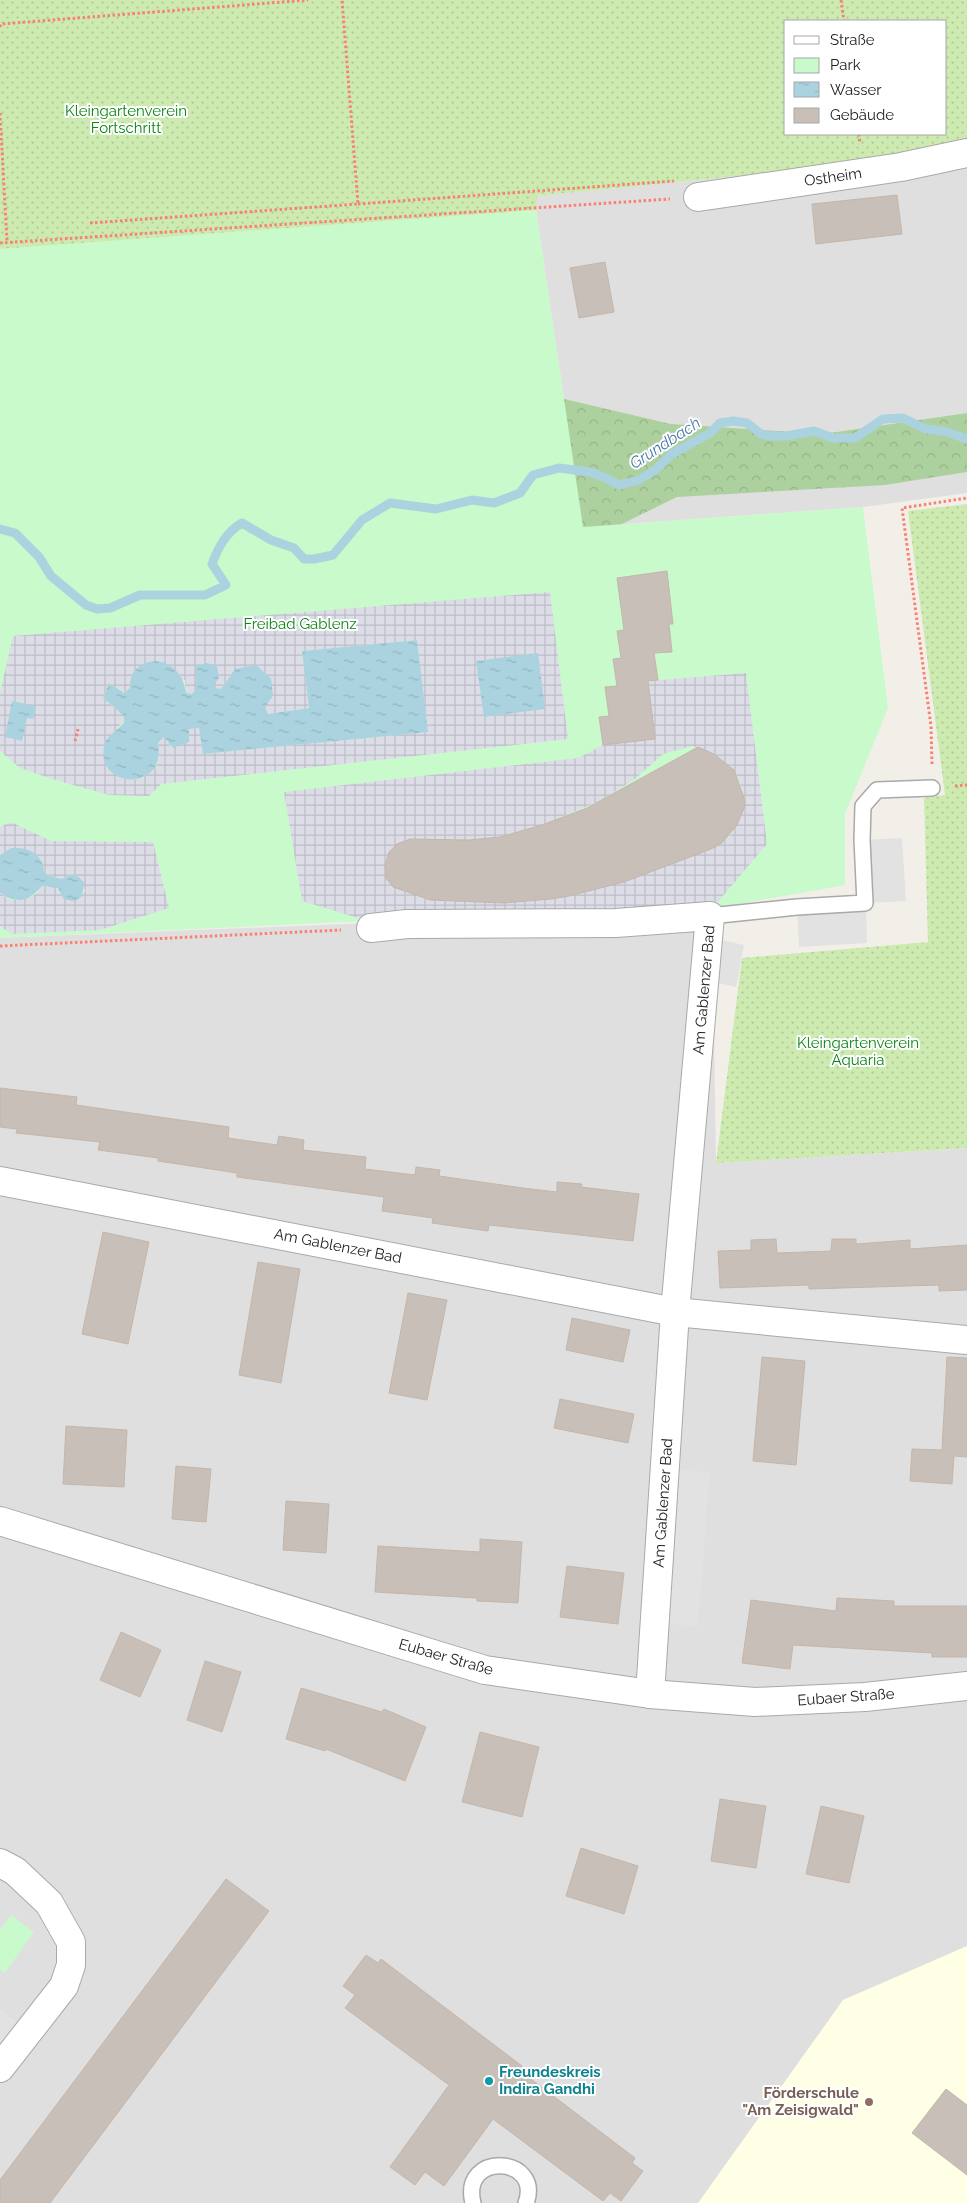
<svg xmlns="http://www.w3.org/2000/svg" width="967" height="2203" viewBox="0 0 967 2203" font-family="Raleway,sans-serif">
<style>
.residential{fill:#e0dfdf}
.education{fill:#ffffe5}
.forest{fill:url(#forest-crowns)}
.park{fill:#c8facc}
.garden{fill:url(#garden-dots);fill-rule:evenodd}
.parking{fill:#e2e2e2}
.plaza{fill:url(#plaza-grid);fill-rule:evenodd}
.water{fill:url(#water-ripples)}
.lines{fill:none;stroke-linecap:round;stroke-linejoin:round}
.stream{stroke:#aad3df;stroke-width:9}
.building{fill:#c7bfb8;stroke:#c4b6ab}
.service-casing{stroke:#a9a9a9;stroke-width:18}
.minor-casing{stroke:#a9a9a9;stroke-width:30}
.tertiary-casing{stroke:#a9a9a9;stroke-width:30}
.path{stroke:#fa8072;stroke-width:3;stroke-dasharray:2.5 2.5;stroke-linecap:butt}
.service{stroke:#fff;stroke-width:15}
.minor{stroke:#fff;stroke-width:28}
.tertiary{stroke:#fff;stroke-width:28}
.culture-dot{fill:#0f9aa8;stroke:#fff;stroke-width:2}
.education-dot{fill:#8d6e63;stroke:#fff;stroke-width:2}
.labels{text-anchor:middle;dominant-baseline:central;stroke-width:4;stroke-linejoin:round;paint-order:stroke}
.park-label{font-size:15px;fill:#0c8416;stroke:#fff}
.street-label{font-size:15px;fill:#222;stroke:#fff}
.culture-label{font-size:15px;font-weight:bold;fill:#0d838f;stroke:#fff;text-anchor:start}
.education-label{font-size:15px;font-weight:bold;fill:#785e54;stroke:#fff;text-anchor:end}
.water-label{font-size:16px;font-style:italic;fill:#4a7aab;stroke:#fff}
</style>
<defs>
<pattern id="forest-crowns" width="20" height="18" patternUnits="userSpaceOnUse" patternTransform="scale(1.25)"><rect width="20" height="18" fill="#add19e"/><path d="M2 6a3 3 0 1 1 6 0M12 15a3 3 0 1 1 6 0" fill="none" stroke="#95b388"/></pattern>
<pattern id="garden-dots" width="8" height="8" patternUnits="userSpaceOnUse" patternTransform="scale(1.25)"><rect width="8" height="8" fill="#cdebb0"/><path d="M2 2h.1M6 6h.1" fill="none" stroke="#b0c997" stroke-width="1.8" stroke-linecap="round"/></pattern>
<pattern id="plaza-grid" width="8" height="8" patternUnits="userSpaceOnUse" patternTransform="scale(1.25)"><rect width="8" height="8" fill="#dddde8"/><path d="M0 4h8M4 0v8" fill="none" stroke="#bdbdc7"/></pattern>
<pattern id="water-ripples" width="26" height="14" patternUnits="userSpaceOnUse" patternTransform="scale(1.25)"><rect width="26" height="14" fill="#aad3df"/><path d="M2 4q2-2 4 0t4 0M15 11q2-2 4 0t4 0" fill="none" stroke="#92b5bf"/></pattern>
</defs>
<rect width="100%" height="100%" fill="#f2efe9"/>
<g class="residential">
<path d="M967 144V493L863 507 583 527 536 210V196L845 165Z"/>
<path d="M712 909 716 1163 967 1148V2203H0V938Z"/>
</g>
<path class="education" d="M967 1946V2203H698L843 2000Z"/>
<path class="forest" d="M487 375 564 399 671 424 823 434 967 413V472L885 485 677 497 577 546Z"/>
<g class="park">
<path d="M536 210 583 527 863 507 888 708 845 814V885L712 909 368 921 0 938V249Z"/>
<path d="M11 1915 34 1932 5 1973 0 1969V1930Z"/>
</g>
<g class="garden">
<path d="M0 0H967V144L845 165 537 196 536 210 0 249ZM786 21H946V134H786Z"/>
<path d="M967 504V1148L716 1163 742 958 928 942 924 798 945 795 908 511Z"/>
</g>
<g class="parking">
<path d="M902 838 906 901 866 903 867 943 799 947 797 907 865 903 862 840Z"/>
<path d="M721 940 744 945 736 987 714 982Z"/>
<path d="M665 1469 710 1472 698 1626 653 1623Z"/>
<path d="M0 2009 17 2022 0 2044Z"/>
</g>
<g class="plaza">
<path d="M550 592 568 739 161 784 149 796 109 795 52 779 20 768 0 751V693L13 636ZM417 640 427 732 204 754 199 728 189 729 172 748 164 736 158 743 159 759 156 766 143 778 134 780 118 727 125 721 123 715 103 698 109 683 124 693 130 688V679L185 680 186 693 192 694 196 689 214 685 215 689H221L235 669 265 707 268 714 309 708 302 651Z"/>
<path d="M746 673 767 844 712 909 368 921 302 901 284 792 578 758 603 745 643 740 648 681ZM692 746 714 754 734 770 742 789 745 806 741 817 731 834 722 843 670 865 569 896 504 903 430 900 393 887 386 878 385 865 389 852 397 844 410 839 455 841 500 837 542 825 600 801 635 779 663 754Z"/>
<path d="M11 822 51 841 153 842 169 908 100 930 12 934 0 926V893L11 900 29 898 36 894 42 886 58 888 60 894 79 899 85 891 79 877 72 874 61 879 45 874 44 867 3 852 0 855V827Z"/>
</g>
<g class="water">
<path d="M417 640 428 732 203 754 199 728 189 729V742L173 748 164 737 158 743C167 793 96 789 104 747 106 734 119 731 125 721L123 715 103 698 109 683 124 693 130 688C128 654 180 649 186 693L192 694 196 689 195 666 207 663 217 666 219 678 214 685 215 688 221 689 235 669 256 665 271 678 273 696 265 707 268 714 309 708 302 651Z"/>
<path d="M538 653 545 709 484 717 476 661Z"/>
<path d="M12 701 36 706 33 719 27 718 22 741 5 737Z"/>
<path d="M11 848C31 847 42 854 45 874L61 879 72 874 79 877 84 883 82 896C76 902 71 902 63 898L58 888 42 886C28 902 19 904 0 893V855Z"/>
</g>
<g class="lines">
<path class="stream" d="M0 529 15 533 39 557 51 576 86 605 97 609 110 608 140 595H205L226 585 212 564C218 548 226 532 242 523L271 540 294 548 304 559H314L333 555 362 520 390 503 436 509 472 500 494 503 520 493 533 475 559 468 590 472 606 478 619 485 639 480 655 470 672 454 710 433 720 423 733 421 747 423 761 434 770 436H786L814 431 833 438H855L883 419 903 418 926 429 947 432 967 439"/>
</g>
<g class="building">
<path d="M897 195 902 234 816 244 812 204Z"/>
<path d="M605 262 614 312 579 318 570 268Z"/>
<path d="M667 571 673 624H669L672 652 654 653 658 680 648 681 655 739 603 745 599 717 609 716 605 687 617 686 613 659 621 658 617 631 624 630 617 578Z"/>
<path d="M698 747 714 754 734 770 744 798 745 806 737 825 722 843 711 849 624 882 569 896 551 899 504 903 430 900 393 887 386 878 385 865 389 852 397 844 410 839 469 840 500 837 542 825 587 808Z"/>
<path d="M0 1088 77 1097 76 1105 229 1127 228 1138 277 1145 279 1136 304 1140 303 1150 366 1157 365 1169 415 1175 416 1167 440 1170 439 1176 523 1188 557 1192V1182L582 1184 581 1187 639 1194 633 1241 489 1225 488 1231 432 1223 433 1218 382 1211 384 1197 237 1177V1173L158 1161V1158L98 1150 100 1142 16 1133 17 1129 0 1127Z"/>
<path d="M103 1232 149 1242 128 1344 82 1334Z"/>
<path d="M776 1239 777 1253 831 1251 832 1239H856V1244L910 1240V1249L967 1245V1290L939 1291V1285L809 1289V1285L720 1288 718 1251 751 1250V1240Z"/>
<path d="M258 1262 300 1269 281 1383 239 1375Z"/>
<path d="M408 1293 447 1300 427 1400 389 1393Z"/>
<path d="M572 1318 630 1330 623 1362 566 1350Z"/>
<path d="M762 1357 805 1361 796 1465 753 1461Z"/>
<path d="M947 1357 967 1358V1457L954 1456 952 1484 910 1481 912 1449 942 1450Z"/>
<path d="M560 1399 634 1414 628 1443 554 1428Z"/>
<path d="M66 1426 127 1430 124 1487 63 1484Z"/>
<path d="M176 1466 211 1469 206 1522 172 1519Z"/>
<path d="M286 1501 329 1504 326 1553 283 1550Z"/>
<path d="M480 1539 522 1542 518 1603 477 1601V1598L375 1592 378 1546 480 1552Z"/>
<path d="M567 1566 624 1573 618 1624 560 1617Z"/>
<path d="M837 1598 894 1601V1606H967V1657H932V1653L793 1645 790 1669 742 1663 751 1600 836 1611Z"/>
<path d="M121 1632 161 1650 140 1697 100 1680Z"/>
<path d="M205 1661 241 1672 222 1732 187 1720Z"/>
<path d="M301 1688 382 1712 384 1709 426 1727 405 1781 326 1749 325 1751 286 1739Z"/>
<path d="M480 1732 539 1747 522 1817 462 1802Z"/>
<path d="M720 1799 766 1806 756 1868 711 1861Z"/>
<path d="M821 1806 864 1816 849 1883 806 1874Z"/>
<path d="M581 1848 638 1866 624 1914 566 1896Z"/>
<path d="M226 1879 269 1911 50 2203H0V2180Z"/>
<path d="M366 1955 378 1963 381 1959 522 2066 519 2070 635 2158 632 2163 643 2171 621 2201 610 2193 603 2201 493 2119 444 2186 425 2172 415 2185 390 2167 449 2085 345 2008 355 1995 343 1986Z"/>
<path d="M946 2089 967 2105V2175L912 2133Z"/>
</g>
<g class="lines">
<defs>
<g id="service">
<path d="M710 916 797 907 865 903 862 840 863 806 877 790 932 788"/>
<path d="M473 2203C460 2151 543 2156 526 2203"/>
</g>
<g id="minor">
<path d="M698 197 901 167 967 153"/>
<path d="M371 928 407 924 616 923 710 916 675 1312 650 1694"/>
<path d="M0 1181 675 1312 967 1340"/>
<path d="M0 1863 15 1871 49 1903 71 1942V1965L64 1986 0 2068"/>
</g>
<path id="tertiary" d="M0 1521 485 1670 650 1694 755 1702 865 1697 967 1686"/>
</defs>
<use href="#service" class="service-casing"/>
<use href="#minor" class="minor-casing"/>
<use href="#tertiary" class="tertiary-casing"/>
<g class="path">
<path d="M841 0 844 21"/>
<path d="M0 27 1 24 308 0"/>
<path d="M0 113 7 242"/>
<path d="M859 134 860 144"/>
<path d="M358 204 674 181"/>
<path d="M90 223 358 204 342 0"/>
<path d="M0 243 670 199"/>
<path d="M75 741 78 729"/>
<path d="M932 764 931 726 902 508 967 498"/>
<path d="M955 786 967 785"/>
<path d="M0 946 341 930"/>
</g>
<use href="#service" class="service"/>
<use href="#minor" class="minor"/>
<use href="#tertiary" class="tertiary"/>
</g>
<circle class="culture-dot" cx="489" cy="2081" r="5"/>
<circle class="education-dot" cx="869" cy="2102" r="5"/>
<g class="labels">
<g class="park-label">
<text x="126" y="111">Kleingartenverein<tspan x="126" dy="17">Fortschritt</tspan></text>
<text x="300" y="624">Freibad Gablenz</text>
<text x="858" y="1043">Kleingartenverein<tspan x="858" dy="17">Aquaria</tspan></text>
</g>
<g class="street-label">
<text transform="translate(833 177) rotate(-8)">Ostheim</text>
<text transform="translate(704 990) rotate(-85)">Am Gablenzer Bad</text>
<text transform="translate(338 1246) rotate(11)">Am Gablenzer Bad</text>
<text transform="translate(663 1503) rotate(-86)">Am Gablenzer Bad</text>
<text transform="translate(446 1657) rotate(16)">Eubaer Straße</text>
<text transform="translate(846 1697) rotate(-4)">Eubaer Straße</text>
</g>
<g class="culture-label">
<text x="499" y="2072">Freundeskreis<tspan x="499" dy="17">Indira Gandhi</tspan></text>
</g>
<g class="education-label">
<text x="859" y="2093">Förderschule<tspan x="859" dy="17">"Am Zeisigwald"</tspan></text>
</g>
<g class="water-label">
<text transform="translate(665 443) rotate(-33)">Grundbach</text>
</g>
</g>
<rect x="784" y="20" width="162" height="115" fill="#ffffff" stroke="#a7a7a7"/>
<rect x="794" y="36" width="25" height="8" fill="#ffffff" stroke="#a7a7a7"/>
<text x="830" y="45" font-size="15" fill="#222222">Straße</text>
<rect x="794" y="58" width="25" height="15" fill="#c8facc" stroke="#a7a7a7"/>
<text x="830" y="70" font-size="15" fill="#222222">Park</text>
<rect x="794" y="82" width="25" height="15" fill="url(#water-ripples)" stroke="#a7a7a7"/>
<text x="830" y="95" font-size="15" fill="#222222">Wasser</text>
<rect x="794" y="108" width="25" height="15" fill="#c7bfb8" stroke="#a7a7a7"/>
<text x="830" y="120" font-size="15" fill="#222222">Gebäude</text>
</svg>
